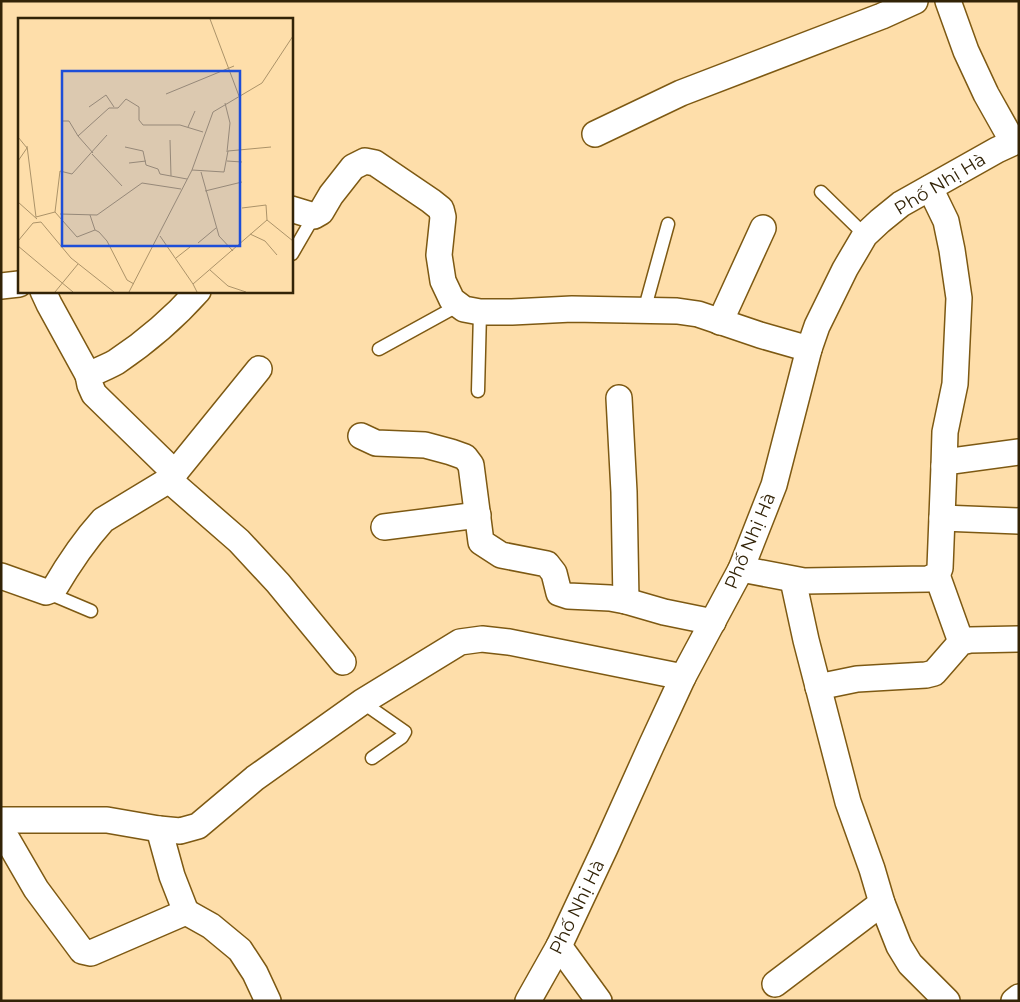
<svg xmlns="http://www.w3.org/2000/svg" width="1020" height="1002" viewBox="0 0 1020 1002" font-family="Montserrat,sans-serif">
<style>
.lines{fill:none;stroke-linecap:round;stroke-linejoin:round}
.service-casing{stroke:#7d5913;stroke-width:15}
.minor-casing{stroke:#7d5913;stroke-width:28}
.service{stroke:#fff;stroke-width:12}
.minor{stroke:#fff;stroke-width:25}
.labels{text-anchor:middle;dominant-baseline:central;stroke-width:4;stroke-linejoin:round;paint-order:stroke}
.street-label{font-size:18px;fill:#322307;stroke:#fff}
.inset-road{fill:none;stroke:#ac9369;stroke-width:1}
.view{fill:#1d4ed8;fill-opacity:0.15;stroke:#1d4ed8;stroke-width:2.5}
.inset-edge{fill:none;stroke:#322307;stroke-width:2.5}
</style>
<rect width="100%" height="100%" fill="#fedeaa"/>
<g class="lines">
<defs>
<g id="service">
<path d="M821 192 865 235"/>
<path d="M292 254 314 216"/>
<path d="M644 311 668 224"/>
<path d="M379 349 459 305"/>
<path d="M478 391 480 312"/>
<path d="M46 592 91 611"/>
<path d="M362 702 405 732 402 737 372 758"/>
</g>
<g id="minor">
<path d="M948 1 966 51 986 94 1013 142"/>
<path d="M595 134 681 93 882 16 915 1"/>
<path d="M930 188 946 221 952 250 959 298 955 384 945 432 944 466"/>
<path d="M291 209 314 216 321 212 331 195 353 167 365 161 375 163 431 201 441 209 443 217 439 255 443 281 452 300 464 309 480 312H512L572 309 677 311 698 314 760 335 809 349"/>
<path d="M1 286 19 284"/>
<path d="M43 291 49 304 88 375C97 371 107 367 116 362 146 342 174 318 198 291"/>
<path d="M720 322 763 228"/>
<path d="M88 375 90 385 94 394 175 473"/>
<path d="M619 398 624 492 626 601"/>
<path d="M361 436 376 443 425 445 451 452 465 457 471 465 481 542 501 555 547 564 554 573 559 593 568 596 610 598 626 601 664 612 713 622"/>
<path d="M169 480 239 541 278 583 343 662"/>
<path d="M942 518 1019 521"/>
<path d="M384 527 478 515"/>
<path d="M741 569 804 581 928 579 937 575 940 568 944 466 952 461 1019 452"/>
<path d="M937 575 961 642"/>
<path d="M1 576 46 592 54 589C68 565 84 541 103 520L169 480 259 369"/>
<path d="M793 580 806 640 848 802 872 869 882 903 899 946 910 964 947 1001"/>
<path d="M818 687 857 679 926 675 934 673 961 642 970 640 1019 639"/>
<path d="M1 820H107L159 829 180 831 198 826 255 778 362 702 460 642 482 639 509 642 683 677"/>
<path d="M159 829 172 876 186 912"/>
<path d="M1 833 7 839 36 889 82 951 91 953 186 912 211 926 240 950 255 973 268 1001"/>
<path d="M559 946 599 1001"/>
<path d="M775 984 882 903"/>
<path d="M528 1001 559 946 605 848 651 746 683 677 741 569 774 485 809 349 817 326 845 269 865 235 880 221 901 204 997 150 1019 140"/>
<path d="M1014 1001 1019 997"/>
</g>
</defs>
<use href="#service" class="service-casing"/>
<use href="#minor" class="minor-casing"/>
<use href="#service" class="service"/>
<use href="#minor" class="minor"/>
</g>
<g class="labels">
<g class="street-label">
<text transform="translate(940 184) rotate(-31)">Phố Nhị Hà</text>
<text transform="translate(750 541) rotate(-67)">Phố Nhị Hà</text>
<text transform="translate(577 907) rotate(-64)">Phố Nhị Hà</text>
</g>
</g>
<g transform="translate(18 18)">
<rect width="275" height="275" fill="#fedeaa"/>
<path class="inset-road" d="M192 1 221 78M148 76 216 48M207 85 212 105 209 134M71 89 88 77 96 89M43 103H51L60 118 91 90H100L108 81 121 89V102L125 107H162L185 114M170 109 177 93M60 118 75 135M0 119 9 130 0 143M152 122 153 158M9 128 18 199 37 194 59 219 77 212 81 214 89 223 109 262 116 266M107 129 125 133 128 147 140 151 142 156 169 161M74 136 104 168M209 143 224 144M111 145 128 143M174 152 206 154 210 133 253 129M183 154 201 218 215 233M187 173 224 164M0 184 19 201M224 190 248 187 249 202M37 194 42 153 54 156 89 117M42 196 79 197 124 165 163 171M72 197 77 212M249 202 275 223M232 216 247 223 259 237M142 218 175 266M0 223 15 205 23 204 53 240 96 274M180 225 198 210M0 228 55 274M158 240 172 229M192 252 210 268 228 274M37 274 60 246M111 274 174 152 195 94 244 65 275 18M179 274 175 266 249 202"/>
<path class="view" d="M44 53H222V228H44Z"/>
<rect width="275" height="275" class="inset-edge"/>
</g>
<rect width="1020" height="1002" fill="none" stroke="#322307" stroke-width="5"/>
</svg>
